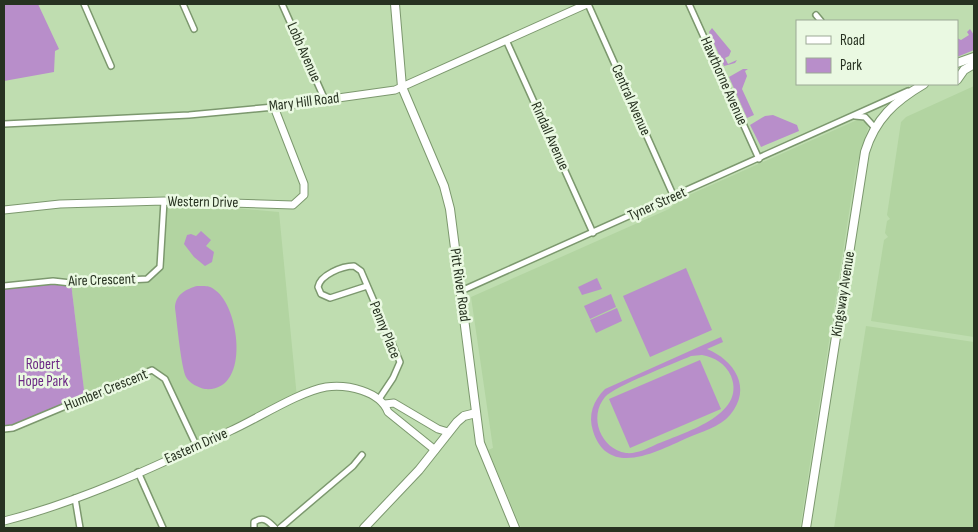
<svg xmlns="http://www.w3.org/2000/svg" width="978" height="532" viewBox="0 0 978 532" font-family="'Sofia Sans Condensed',sans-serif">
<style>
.built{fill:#b2d4a1}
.green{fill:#b88eca;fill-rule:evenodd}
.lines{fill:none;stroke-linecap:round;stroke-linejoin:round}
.minor-casing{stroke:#7c986e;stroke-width:8}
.tertiary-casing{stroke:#7c986e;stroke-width:9}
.secondary-casing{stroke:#7c986e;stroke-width:10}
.minor{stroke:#fff;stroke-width:5}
.tertiary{stroke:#fff;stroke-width:7}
.secondary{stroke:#fff;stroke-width:8}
.labels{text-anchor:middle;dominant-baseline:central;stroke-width:5;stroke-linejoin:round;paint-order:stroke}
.street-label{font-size:15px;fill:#273221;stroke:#eaf9e2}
.park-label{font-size:15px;fill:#6c2885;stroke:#eaf9e2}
</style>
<rect width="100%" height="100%" fill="#bfddb0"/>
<g class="built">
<path d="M974 86V337L871 321 884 240 888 237 885 233 887 221 890 219 887 215 901 122 906 117Z"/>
<path d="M857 120 866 122 868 128 856 168 800 528H521L488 450 493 448 471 297 669 209 680 199Z"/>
<path d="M165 202 279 212 297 398 197 447 165 379 152 370 85 398 71 283 147 279 160 267Z"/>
<path d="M866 326 974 342V528H834Z"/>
</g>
<g class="green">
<path d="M4 4H38L59 49 55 51 54 72 4 81Z"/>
<path d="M712 28 731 51 729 56 725 58 728 64 737 60 735 63 724 66 709 32Z"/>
<path d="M970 29 974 35V50L957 57V38L961 40 969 35 967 32Z"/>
<path d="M743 69H748L745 71 747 76 742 89 754 115 747 118 729 77Z"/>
<path d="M773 115 797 125 799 131 761 147 750 125 765 116Z"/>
<path d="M201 231 211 240 206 246 214 252 212 262 205 266 194 257 184 244 187 235 191 234 196 236Z"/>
<path d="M686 268 712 330 650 357 623 296Z"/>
<path d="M597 278 602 289 582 295 578 287Z"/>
<path d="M71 283 85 398 13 428H4V287Z"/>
<path d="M197 286C204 286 210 285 215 290 240 307 251 393 205 389 199 388 189 383 186 377 181 367 177 322 175 308 175 295 186 289 197 286Z"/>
<path d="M611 294 616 307 590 319 584 306Z"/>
<path d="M617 308 622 321 596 333 590 320Z"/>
<path d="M721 337 723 342 707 349C734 360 753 388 730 415 720 427 701 432 687 438 658 451 608 479 593 431 588 415 593 401 605 389ZM702 355C714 357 726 364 731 376 747 416 682 433 655 445 646 449 637 454 626 453 601 449 588 417 605 397 615 386 673 364 691 356Z"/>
<path d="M700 360 721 409 630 448 609 399Z"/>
</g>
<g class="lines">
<defs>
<g id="minor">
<path d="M84 4 111 66"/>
<path d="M183 4 194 29"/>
<path d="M282 4 325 100"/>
<path d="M588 4 674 197"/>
<path d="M689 4 759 159"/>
<path d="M816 15 821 21"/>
<path d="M506 40 593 233"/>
<path d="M855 116 865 117 875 128"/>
<path d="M4 124 189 115 274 107"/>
<path d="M4 286 53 281 71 283 147 279 160 267 164 201"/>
<path d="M367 286 330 298 321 294 318 287C320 275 342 266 354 266L361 271 400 362 393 378 379 399"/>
<path d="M461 291 908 91"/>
<path d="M4 429 13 428 152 370 165 379 197 447"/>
<path d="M138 472 163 528"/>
<path d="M75 498 80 528"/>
<path d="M254 528V522C264 516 268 521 275 528"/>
<path d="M280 528 353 466 362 455"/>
</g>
<g id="tertiary">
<path d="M4 210 60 204 164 201 293 205 304 195V184L274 107 395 90 587 4"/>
<path d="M385 404 394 403 438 429 448 432"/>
<path d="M4 521C82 501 157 466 230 431 257 419 298 392 326 387 347 384 380 391 388 412L435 450"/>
</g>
<g id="secondary">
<path d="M395 4 402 87 444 186 450 209 480 443 515 528"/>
<path d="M957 63 974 57"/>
<path d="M957 80 964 70 974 64"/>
<path d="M364 528 419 470 457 422 464 416 476 413"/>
<path d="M806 528 865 152C875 119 895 101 924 84"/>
</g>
</defs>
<use href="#minor" class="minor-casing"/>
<use href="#tertiary" class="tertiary-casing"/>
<use href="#secondary" class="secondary-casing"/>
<use href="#minor" class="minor"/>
<use href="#tertiary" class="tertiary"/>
<use href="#secondary" class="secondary"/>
</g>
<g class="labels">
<g class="street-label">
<text transform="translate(304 52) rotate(66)">Lobb Avenue</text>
<text transform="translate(724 81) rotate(66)">Hawthorne Avenue</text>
<text transform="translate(631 100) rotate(66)">Central Avenue</text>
<text transform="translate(304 102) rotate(-7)">Mary Hill Road</text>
<text transform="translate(550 136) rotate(66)">Rindall Avenue</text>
<text transform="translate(203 202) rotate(1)">Western Drive</text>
<text transform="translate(657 204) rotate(-24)">Tyner Street</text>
<text transform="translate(102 280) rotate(-2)">Aire Crescent</text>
<text transform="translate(460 285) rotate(82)">Pitt River Road</text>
<text transform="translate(843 294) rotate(-81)">Kingsway Avenue</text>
<text transform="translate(385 330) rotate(68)">Penny Place</text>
<text transform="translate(106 390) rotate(-22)">Humber Crescent</text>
<text transform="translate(196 446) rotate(-24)">Eastern Drive</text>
</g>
<g class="park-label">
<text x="43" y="364">Robert<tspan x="43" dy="17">Hope Park</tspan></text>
</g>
</g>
<rect width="978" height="532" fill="none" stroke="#273221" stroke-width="10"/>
<rect x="796" y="20" width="162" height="65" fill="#eaf9e2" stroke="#9ca995"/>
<rect x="806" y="36" width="25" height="8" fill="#ffffff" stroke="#9ca995"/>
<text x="840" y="45" font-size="15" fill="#273221">Road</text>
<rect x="806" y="58" width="25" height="15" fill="#b88eca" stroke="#9ca995"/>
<text x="840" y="70" font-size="15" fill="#273221">Park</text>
</svg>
